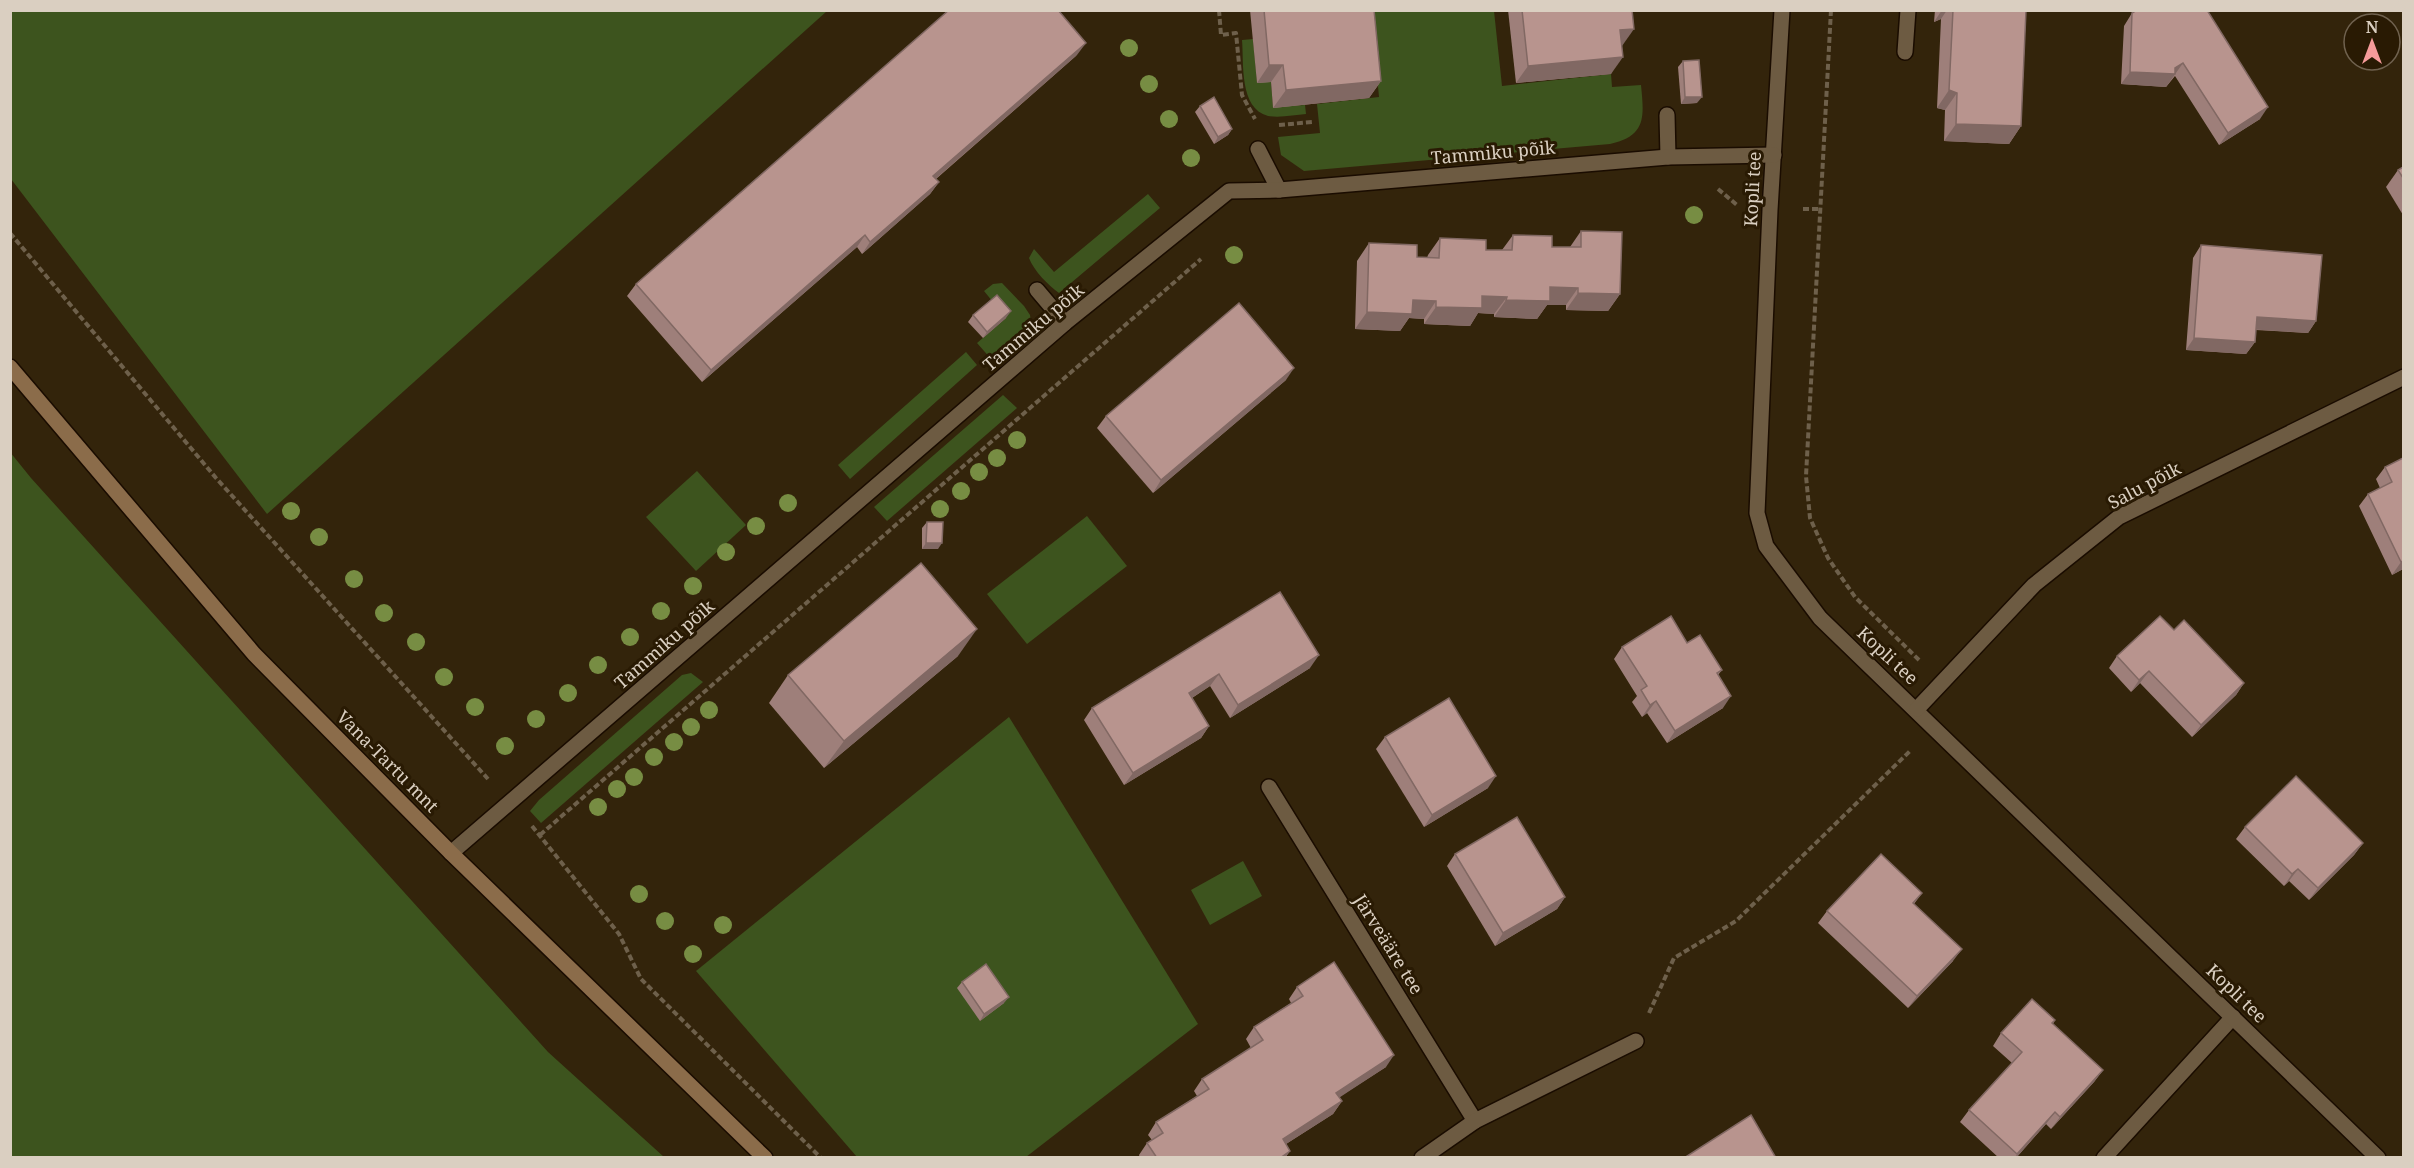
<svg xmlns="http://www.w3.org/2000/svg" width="2414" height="1168" viewBox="0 0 2414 1168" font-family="'Noto Serif',serif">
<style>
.green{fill:#3d541e}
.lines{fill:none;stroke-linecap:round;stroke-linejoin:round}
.lane-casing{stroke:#1a0c00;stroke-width:18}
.street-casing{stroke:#1a0c00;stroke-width:18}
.secondary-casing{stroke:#1a0c00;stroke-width:18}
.path{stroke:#6e604b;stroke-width:4;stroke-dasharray:6 3;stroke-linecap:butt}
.lane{stroke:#6d5b42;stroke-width:15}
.street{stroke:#6d5b42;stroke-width:15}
.secondary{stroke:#8b6c4a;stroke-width:15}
.tree{fill:#778d43}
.wall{fill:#9e7f7a}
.shaded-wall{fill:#816863}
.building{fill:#b8948e;stroke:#816863;stroke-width:1.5}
.labels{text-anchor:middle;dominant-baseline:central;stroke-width:6;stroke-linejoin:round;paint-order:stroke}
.street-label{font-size:18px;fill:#dacfc1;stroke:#291a03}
</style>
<rect width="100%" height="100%" fill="#33240b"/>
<g class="green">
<path d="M11 10H827V11L267 514 11 179Z"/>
<path d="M1371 11H1494L1502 86 1611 74 1612 87 1641 85C1644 116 1647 136 1610 144L1304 171 1281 155 1278 137 1320 133 1317 104 1379 97Z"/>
<path d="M1253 39 1257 82H1271L1273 107 1305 105 1306 114C1295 115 1280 118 1268 116 1239 108 1244 64 1242 40Z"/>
<path d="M1148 194 1160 208 1059 293C1048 285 1034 271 1029 258L1034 249 1054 272Z"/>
<path d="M1002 283 1024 306 1030 315 1031 322 1027 330 992 360 977 343 1006 318 984 291 993 284Z"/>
<path d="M966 352 977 365 850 479 838 465Z"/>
<path d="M1003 395 1017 408 887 521 874 507Z"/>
<path d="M10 452 31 478 548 1052 664 1157H11Z"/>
<path d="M697 471 746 525 696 571 646 517Z"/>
<path d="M1087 516 1127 566 1027 644 987 594Z"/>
<path d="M691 673 703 682 541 823 530 811 539 800 682 675Z"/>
<path d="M1009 717 1198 1024 1026 1157H857L696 971Z"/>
<path d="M1243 861 1262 896 1210 925 1191 890Z"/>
</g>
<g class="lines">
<defs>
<g id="lane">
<path d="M1905 52 1908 10"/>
<path d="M1667 115 1668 157"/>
<path d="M1258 149 1279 190"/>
<path d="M1037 290 1065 323"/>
<path d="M2104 1158 2233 1017"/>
</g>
<g id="street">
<path d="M1782 10 1770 210 1757 513 1766 546 1820 618 2378 1158"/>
<path d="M1917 709 2034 585 2119 517 2404 377"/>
<path d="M1269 787 1475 1121"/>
<path d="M451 853 1065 323 1229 191 1279 190 1668 157 1774 155"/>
<path d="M1422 1158 1475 1121 1636 1041"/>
</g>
<path id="secondary" d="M10 367 254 654 451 853 765 1158"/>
</defs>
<use href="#lane" class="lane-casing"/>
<use href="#street" class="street-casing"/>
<use href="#secondary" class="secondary-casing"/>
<g class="path">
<path d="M1219 10 1221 35 1236 33 1242 95 1255 119"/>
<path d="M1831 10 1806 476 1810 518 1828 558 1855 597 1920 661"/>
<path d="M1279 125 1312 122"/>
<path d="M1718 189 1737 205"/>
<path d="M1803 209H1820"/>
<path d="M10 233 216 478 488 779"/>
<path d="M532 826 619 934 641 979 821 1158"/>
<path d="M540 835 1201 259"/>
<path d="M1649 1013 1674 958 1736 921 1910 751"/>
</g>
<use href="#lane" class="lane"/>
<use href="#street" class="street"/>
<use href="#secondary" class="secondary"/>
</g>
<g class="tree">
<circle cx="1129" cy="48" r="9"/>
<circle cx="1149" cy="84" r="9"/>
<circle cx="1169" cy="119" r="9"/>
<circle cx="1191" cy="158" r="9"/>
<circle cx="1694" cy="215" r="9"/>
<circle cx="1234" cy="255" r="9"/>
<circle cx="1017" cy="440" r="9"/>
<circle cx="997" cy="458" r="9"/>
<circle cx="979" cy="472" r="9"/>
<circle cx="961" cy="491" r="9"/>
<circle cx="788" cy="503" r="9"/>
<circle cx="940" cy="509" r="9"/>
<circle cx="291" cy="511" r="9"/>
<circle cx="756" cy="526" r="9"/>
<circle cx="319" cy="537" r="9"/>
<circle cx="726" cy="552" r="9"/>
<circle cx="354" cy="579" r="9"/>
<circle cx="693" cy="586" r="9"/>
<circle cx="661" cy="611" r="9"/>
<circle cx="384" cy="613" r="9"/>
<circle cx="630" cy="637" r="9"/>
<circle cx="416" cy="642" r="9"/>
<circle cx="598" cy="665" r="9"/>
<circle cx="444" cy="677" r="9"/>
<circle cx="568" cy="693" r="9"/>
<circle cx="475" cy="707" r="9"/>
<circle cx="709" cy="710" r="9"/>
<circle cx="536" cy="719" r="9"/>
<circle cx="691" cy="727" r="9"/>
<circle cx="674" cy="742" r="9"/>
<circle cx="505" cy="746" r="9"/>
<circle cx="654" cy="757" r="9"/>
<circle cx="634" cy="777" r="9"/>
<circle cx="617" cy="789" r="9"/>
<circle cx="598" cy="807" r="9"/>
<circle cx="639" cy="894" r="9"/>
<circle cx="665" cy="921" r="9"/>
<circle cx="723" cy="925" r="9"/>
<circle cx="693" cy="954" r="9"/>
</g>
<g class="wall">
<path d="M1250 10H1374L1381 81 1369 98 1273 108 1271 82 1257 83Z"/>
<path d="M1508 10H1632L1622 45 1611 74 1516 83Z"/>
<path d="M1935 10H2026L2021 126 2009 144 1944 141 1945 110 1937 108 1941 19 1934 22Z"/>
<path d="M2132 13 2260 119 2219 145 2175 76 2166 87 2121 84 2124 26Z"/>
<path d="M1077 55 936 179 939 182 930 194 862 254 857 247 702 382 627 296 636 284Z"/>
<path d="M1683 61 1697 103 1681 104 1678 67Z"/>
<path d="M1200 106 1232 129 1228 135 1214 144 1195 112Z"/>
<path d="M2403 167V215L2386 187 2398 170Z"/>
<path d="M1581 231 1620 294 1608 311 1566 310V305H1547L1537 319 1494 317V314L1478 313 1470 326 1424 324V319L1409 318 1400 331 1355 329 1357 261 1369 243 1417 257 1427 258 1428 255 1440 238 1486 250H1502L1513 235 1552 247H1570Z"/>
<path d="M2201 245 2316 321 2308 333 2256 330 2255 342 2246 354 2186 350 2193 258Z"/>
<path d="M973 315 1006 318 983 338 968 322Z"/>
<path d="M1286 380 1153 493 1097 428 1106 416Z"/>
<path d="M2403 458V569L2392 575 2359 506 2368 494 2380 488 2376 479 2385 467Z"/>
<path d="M927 522 938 549H922V528Z"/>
<path d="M1280 592 1310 668 1230 718 1210 686 1192 698 1209 726 1201 738 1124 785 1084 720 1092 708Z"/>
<path d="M2174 630 2244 683 2236 695 2192 737 2140 683 2131 692 2109 668 2117 656Z"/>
<path d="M1687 643 1722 670 1718 675 1723 708 1667 743 1647 713 1642 717 1632 702 1637 696 1614 659 1622 647Z"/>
<path d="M958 656 824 768 769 703 788 675Z"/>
<path d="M1385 737 1488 788 1424 827 1376 749Z"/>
<path d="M2245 827 2363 843 2354 855 2309 900 2289 881 2284 886 2236 839Z"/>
<path d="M1455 854 1565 897 1557 909 1495 946 1447 866Z"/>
<path d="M1922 893 1914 904 1953 961 1908 1008 1818 923 1827 911Z"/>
<path d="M962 982 1004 1003 980 1021 957 988Z"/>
<path d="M1297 987 1386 1067 1339 1097 1342 1101 1333 1114 1286 1144 1290 1151 1285 1158H1140L1139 1155 1147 1143 1152 1140 1148 1135 1156 1122 1197 1096 1194 1091 1202 1079 1251 1048 1246 1039 1254 1027 1291 1003 1289 999Z"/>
<path d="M2055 1020 2053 1024 2103 1070 2094 1082 2051 1129 2046 1124 2016 1158H1999L1960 1122 1969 1110 2012 1063 1993 1046 2001 1033Z"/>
</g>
<g class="shaded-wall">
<path d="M1942 10H1947L1941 19 1934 22Z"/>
<path d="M1634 29 1622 46 1620 30Z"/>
<path d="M1086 43 1077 55 925 188 933 176Z"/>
<path d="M1623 57 1611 74 1516 83 1528 66Z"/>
<path d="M2183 63 2166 87 2121 84 2130 72 2175 68Z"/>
<path d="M1269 65H1283L1271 82 1257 83Z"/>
<path d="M1381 81 1369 98 1273 108 1286 90Z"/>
<path d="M1949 90 1957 93 1945 110 1937 108Z"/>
<path d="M1685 97H1702L1697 103 1681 104Z"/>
<path d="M2268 107 2260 119 2219 145 2228 133Z"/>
<path d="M1956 124 2021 126 2009 144 1944 141Z"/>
<path d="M1232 129 1228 135 1214 144 1218 137Z"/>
<path d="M939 182 930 194 862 254 870 242Z"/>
<path d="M865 235 857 247 702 382 711 370Z"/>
<path d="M1550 287 1578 288 1566 305H1547L1537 319 1494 317 1506 300Z"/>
<path d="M1578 293 1620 294 1608 311 1566 310Z"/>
<path d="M1482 296 1507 297 1494 314 1478 313 1470 326 1424 324 1436 307Z"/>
<path d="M1413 300 1436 301 1424 319 1409 318 1400 331 1355 329 1367 312Z"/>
<path d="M1011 311 1006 318 983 338 987 332Z"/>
<path d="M2257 317 2316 321 2308 333 2248 329Z"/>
<path d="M2194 338 2255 342 2246 354 2186 350Z"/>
<path d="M1294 368 1286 380 1153 493 1161 480Z"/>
<path d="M926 543H942L938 549H922Z"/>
<path d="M2403 561V569L2392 575 2401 562Z"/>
<path d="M977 629 958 656 824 768 844 741Z"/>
<path d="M1319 655 1310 668 1230 718 1238 705Z"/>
<path d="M2149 671 2140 683 2131 692 2139 680Z"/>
<path d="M1219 674 1210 686 1181 705 1189 693Z"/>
<path d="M2244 683 2236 695 2192 737 2201 725Z"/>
<path d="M1731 696 1723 708 1667 743 1675 731Z"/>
<path d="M1656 701 1647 713 1642 717 1650 705Z"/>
<path d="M1209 726 1201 738 1124 785 1133 773Z"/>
<path d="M1496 776 1488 788 1424 827 1432 815Z"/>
<path d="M2363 843 2354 855 2309 900 2318 888Z"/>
<path d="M2298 869 2289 881 2284 886 2292 874Z"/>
<path d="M1565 897 1557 909 1495 946 1503 933Z"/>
<path d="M1962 949 1953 961 1908 1008 1917 996Z"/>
<path d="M1009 997 1004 1003 980 1021 984 1014Z"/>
<path d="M1394 1055 1386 1067 1328 1105 1336 1093Z"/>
<path d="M2103 1070 2094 1082 2051 1129 2060 1117Z"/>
<path d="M1342 1101 1333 1114 1275 1151 1283 1139Z"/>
<path d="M2055 1112 2046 1124 2016 1158H2014Z"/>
<path d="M1290 1151 1285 1158H1280Z"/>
</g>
<g class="building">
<path d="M949 10H1058L1086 43 933 176 939 182 870 242 865 235 711 370 636 284Z"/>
<path d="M1264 10H1374L1381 81 1286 90 1283 65H1269Z"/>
<path d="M1522 10H1632L1634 29 1620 30 1623 57 1528 66Z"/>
<path d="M1953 10H2026L2021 126 1956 124 1957 93 1949 90Z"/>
<path d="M2137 10H2207L2268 107 2228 133 2183 63 2175 68V74L2130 72 2132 13Z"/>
<path d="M1699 60 1702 97H1685L1683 61Z"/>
<path d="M1214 97 1232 129 1218 137 1200 106Z"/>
<path d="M2403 167V178L2398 170Z"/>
<path d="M1581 231 1622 232 1620 294 1578 293V288L1550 287V301L1506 300 1507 297 1482 296V308L1436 307V301L1413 300 1412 314 1367 312 1369 243 1417 245V257L1439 258 1440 238 1486 240V250H1512L1513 235 1552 236V247H1581Z"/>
<path d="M2201 245 2322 255 2316 321 2257 317 2255 342 2194 338Z"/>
<path d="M997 295 1011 311 987 332 973 315Z"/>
<path d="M1239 303 1294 368 1161 480 1106 416Z"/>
<path d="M2403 458V561L2401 562 2368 494 2392 482 2385 467Z"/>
<path d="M927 522H943L942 543H926Z"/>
<path d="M921 563 977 629 844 741 788 675Z"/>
<path d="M1280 592 1319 655 1238 705 1219 674 1189 693 1209 726 1133 773 1092 708Z"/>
<path d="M1671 616 1687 643 1700 635 1722 670 1717 673 1731 696 1675 731 1656 701 1650 705 1641 690 1647 686 1622 647Z"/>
<path d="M2160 616 2174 630 2184 620 2244 683 2201 725 2149 671 2139 680 2117 656Z"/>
<path d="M1449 698 1496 776 1432 815 1385 737Z"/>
<path d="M2296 776 2363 843 2318 888 2298 869 2292 874 2245 827Z"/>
<path d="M1517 817 1565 897 1503 933 1455 854Z"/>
<path d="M1881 854 1922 893 1913 903 1962 949 1917 996 1827 911Z"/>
<path d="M1334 962 1394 1055 1336 1093 1342 1101 1283 1139 1290 1151 1280 1158H1157L1147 1143 1163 1133 1156 1122 1209 1089 1202 1079 1263 1040 1254 1027 1303 996 1297 987Z"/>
<path d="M986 964 1009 997 984 1014 962 982Z"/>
<path d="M2032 999 2055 1020 2052 1023 2103 1070 2060 1117 2055 1112 2017 1154 1969 1110 2022 1052 2001 1033Z"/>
<path d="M1751 1115 1776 1158H1684Z"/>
</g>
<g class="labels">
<g class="street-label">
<text transform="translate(1493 152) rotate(-5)">Tammiku põik</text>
<text transform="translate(1752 189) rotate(-87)">Kopli tee</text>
<text transform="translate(1033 327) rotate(-40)">Tammiku põik</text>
<text transform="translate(2144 485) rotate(-28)">Salu põik</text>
<text transform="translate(664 644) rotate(-41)">Tammiku põik</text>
<text transform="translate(1888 655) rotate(43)">Kopli tee</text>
<text transform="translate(388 761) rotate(45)">Vana-Tartu mnt</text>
<text transform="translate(1389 944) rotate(58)">Järveääre tee</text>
<text transform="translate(2237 993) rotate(44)">Kopli tee</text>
</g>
</g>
<rect width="2414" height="1168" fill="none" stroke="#dacfc1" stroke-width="24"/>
<g transform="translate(2372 42)"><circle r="28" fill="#291a03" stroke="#70624f" stroke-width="1.5"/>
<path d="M0-4.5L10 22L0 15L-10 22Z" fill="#f59b9a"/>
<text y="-9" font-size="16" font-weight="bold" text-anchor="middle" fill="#dacfc1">N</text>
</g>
</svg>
